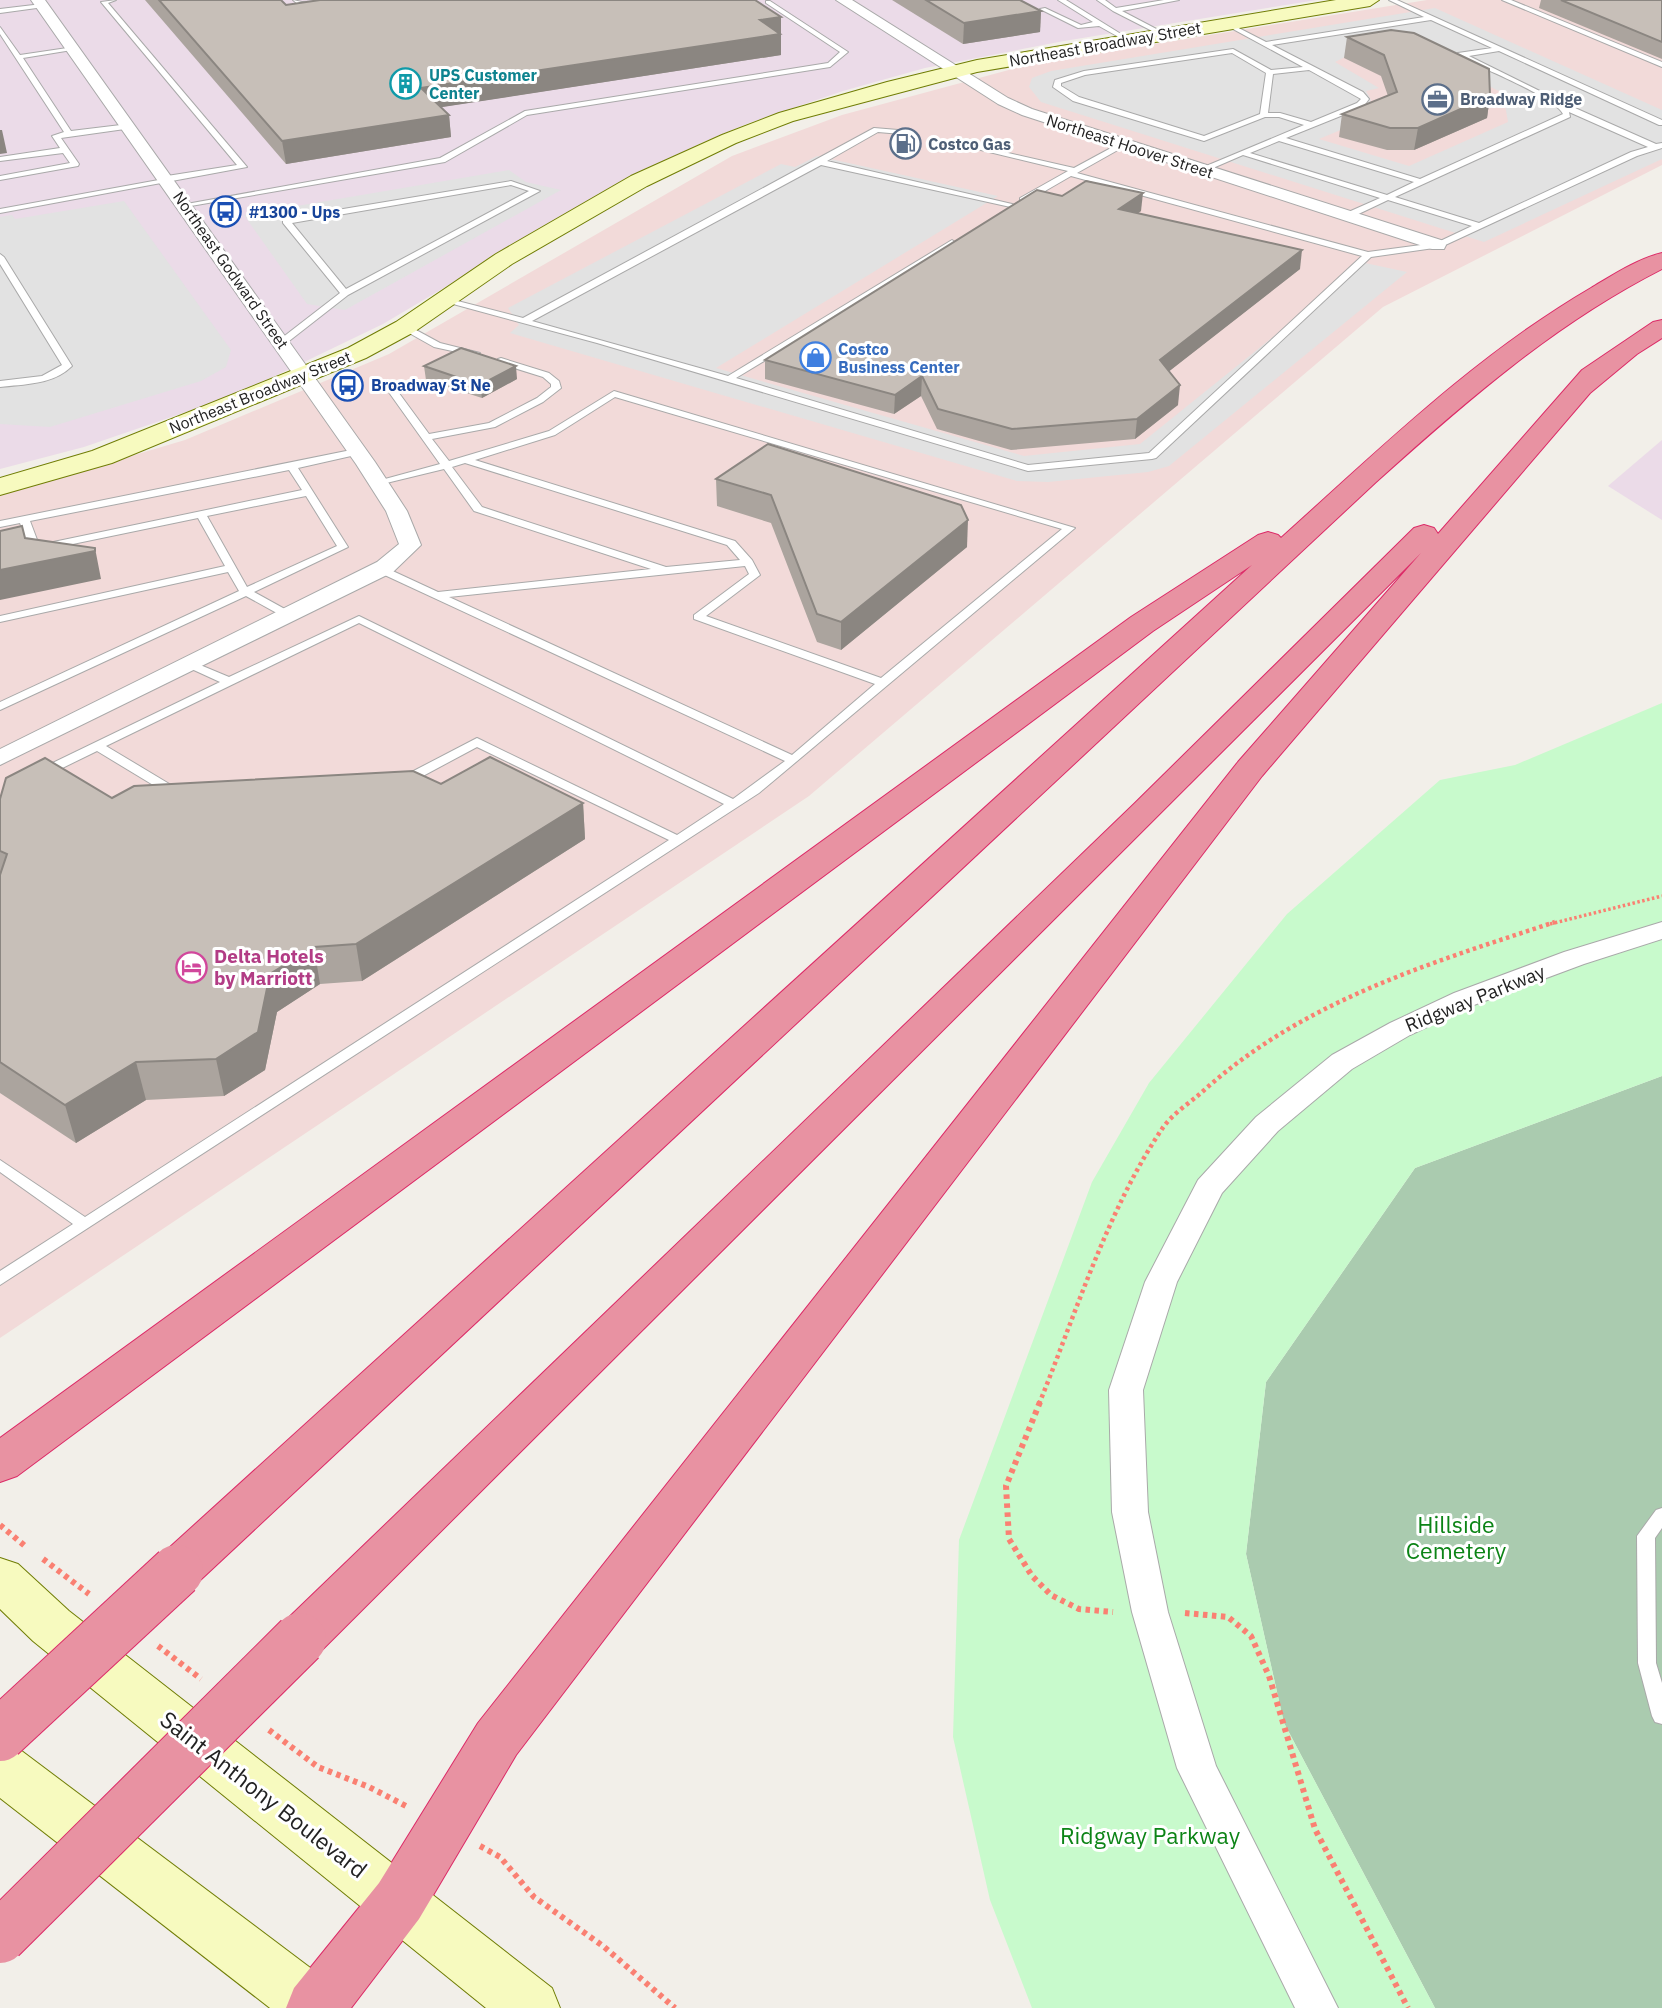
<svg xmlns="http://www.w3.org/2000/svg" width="1662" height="2008" viewBox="0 0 1662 2008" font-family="'IBM Plex Sans',sans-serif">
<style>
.commercial{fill:#f2dad9}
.industrial{fill:#ebdbe8}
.cemetery{fill:#aacbaf}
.park{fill:#c8facc}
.parking{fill:#e2e2e2;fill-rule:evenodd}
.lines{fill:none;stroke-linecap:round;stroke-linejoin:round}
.lane-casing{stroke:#a9a9a9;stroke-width:2}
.street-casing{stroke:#a9a9a9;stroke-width:2}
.secondary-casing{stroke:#707d05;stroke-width:2}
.highway-casing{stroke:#dc2a67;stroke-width:2}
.path-far2{stroke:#fa8072;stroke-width:3.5;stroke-dasharray:2.5 2.5;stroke-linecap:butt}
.path-far1{stroke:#fa8072;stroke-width:4.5;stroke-dasharray:3.5 3.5;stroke-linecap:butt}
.path{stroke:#fa8072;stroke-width:6;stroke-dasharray:4.5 4.5;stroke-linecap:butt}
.lane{fill:#fff;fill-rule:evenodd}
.street{fill:#fff;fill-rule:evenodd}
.secondary{fill:#f7fabf;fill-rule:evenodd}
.highway{fill:#e892a2;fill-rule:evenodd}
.highway-bridge-casing{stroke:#dc2a67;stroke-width:54;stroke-linecap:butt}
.highway-bridge{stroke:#e892a2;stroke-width:52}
.wall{fill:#aba49e}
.shaded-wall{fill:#8b8681}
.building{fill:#c7bfb8;stroke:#8b8681;stroke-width:2}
.labels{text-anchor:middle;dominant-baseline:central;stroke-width:6;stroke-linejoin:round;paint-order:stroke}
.far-street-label{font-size:16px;fill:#222;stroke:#fff}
.far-culture-label{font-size:16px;font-weight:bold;fill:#0d838f;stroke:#fff;text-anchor:start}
.far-service-label{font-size:16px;font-weight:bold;fill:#4e5e75;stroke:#fff;text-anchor:start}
.far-transit-label{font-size:16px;font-weight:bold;fill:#164399;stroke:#fff;text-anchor:start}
.far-shop-label{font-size:16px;font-weight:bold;fill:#366cbe;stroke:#fff;text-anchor:start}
.hotel-label{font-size:19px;font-weight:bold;fill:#b23c85;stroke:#fff;text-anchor:start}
.street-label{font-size:19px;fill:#222;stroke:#fff}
.near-park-label{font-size:23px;fill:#0c8416;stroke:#fff}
.near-street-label{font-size:23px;fill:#222;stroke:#fff}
</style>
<rect width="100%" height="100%" fill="#f2efe9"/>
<path class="commercial" d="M1427 0H1662V165L1383 307 809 796 0 1338V495L185 440 389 354 732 156 842 115 1031 64Z"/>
<g class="industrial">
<path d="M0 0H1317L1064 41 925 68 843 91 749 123 701 143 614 187 383 324 273 377 221 400 84 447 0 469Z"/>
<path d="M1662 440V520L1608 486Z"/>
</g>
<path class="cemetery" d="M1662 1076V2008H1435L1284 1723 1246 1554 1266 1382 1415 1168Z"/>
<path class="park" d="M1662 703V1076L1415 1168 1266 1382 1246 1554 1284 1723 1435 2008H1032L990 1900 953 1737 959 1540 1092 1182 1149 1083 1287 914 1440 780 1515 765Z"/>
<g class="parking">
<path d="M1435 8 1662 110V159L1484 242 1041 102 1029 87 1032 78 1051 71ZM1351 54 1427 56 1503 93 1508 122 1409 166 1319 139 1379 114 1367 109 1371 100 1366 91 1379 88 1335 62Z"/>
<path d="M817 156 998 196 716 368 1024 456 1140 444 1365 263 1407 272 1169 466 1148 472 1048 482 1017 481 510 333 519 325 508 308 781 164 795 167Z"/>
<path d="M509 170 526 182 561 190 345 310 307 304 244 215Z"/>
<path d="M124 201 231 350 226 367 201 381 50 427 0 424V217L12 215 15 219Z"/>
</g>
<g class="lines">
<defs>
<g id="lane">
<path d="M116 0 108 3 247 167 0 213V209L164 179V176H167L237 165 101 2Z"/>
<path d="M293 0 302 2 354 0 300 6Z"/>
<path d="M1058 0H1066L1129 39 1124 40 1099 26 1078 28 1040 9 1045 8 1081 25 1093 22Z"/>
<path d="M1097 0H1105L1116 8 1164 0H1179L1122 11 1164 33 1162 36 1113 11Z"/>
<path d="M1389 0H1397L1662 120V125H1659L1499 51 1469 56 1566 104 1656 144 1662 143V148L1637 156 1441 247 1371 257 1156 458 1152 459 1028 471 597 343 442 301 446 298 523 318 874 128 910 131 914 133 913 135 878 132 827 161 1012 204 1016 206 1015 208 821 165 532 321 728 376 952 240 956 243 955 245 736 378 1028 465 1149 453 1362 256 1071 176 1026 202H1020V198L1068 171 952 143 956 141 1074 168 1122 142H1125V146L1077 173 1368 252 1436 243 1472 226 1388 200 1350 218H1344V214L1380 198 1243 155 1206 171 1199 169 1304 125 1279 117H1265L1204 141 1073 101 1053 87 1055 80 1084 71 1233 49 1271 70 1303 67 1222 23 1227 22 1266 42 1424 17ZM1431 20 1492 48 1458 53V57C1479 66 1556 98 1563 114L1420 179 1286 138 1363 107 1369 99 1363 92 1272 45ZM1232 53 1266 73 1260 114 1204 136 1079 97 1061 86V83L1085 75ZM1309 70 1361 99 1357 103 1311 122 1280 113H1268L1273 74ZM1569 112 1648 147 1631 152 1479 223 1395 197 1570 117ZM1279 141 1414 182 1387 195 1250 153Z"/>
<path d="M1502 0H1511L1662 62V67Z"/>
<path d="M766 1H770L848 52 830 67 527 115 445 162 185 207 181 205 440 158 525 111 828 63 840 52 766 3Z"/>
<path d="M42 4 44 7 0 13V9Z"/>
<path d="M0 27 20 55 74 47 78 49 23 58 71 131 129 124 133 126 132 128 61 138 79 164 78 166 0 180V176L70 163 63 153 0 161V157L60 148 52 136 64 132 0 34Z"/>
<path d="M511 181 540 191 348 295 284 345H278V341L340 293 283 223V219ZM511 185 529 191 346 289 292 223Z"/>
<path d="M0 254 4 257 72 366C53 385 24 384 0 387V381L42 376 62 365 0 264Z"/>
<path d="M405 324 440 343 480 353 475 356 434 347 402 329 400 327Z"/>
<path d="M501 358 549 373 559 381 561 388 543 402 495 427 432 439 449 461 549 431 614 391 1075 528 759 793 0 1285V1271L73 1224 0 1172V1160L85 1217 669 840 477 747 408 784H400L398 781 400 778 477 738 677 835 724 804 359 623 106 746 181 791 183 794 181 797H173L97 751 46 776H38L36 773 38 770 220 682 185 666V662H193L229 677 359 616 733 799 785 761 376 571V567H384L438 592 651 569 474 511 444 469 374 486V482L440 464 388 391 390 389H396L429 434 489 423 537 398 551 387V384L543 377 498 363V359ZM615 397 1062 529 881 678 706 616 760 575 752 560 735 541 475 460 555 435ZM465 463 727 545 740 560 666 567 482 507 452 467ZM745 566 749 574 694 615V619L875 684 792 755 449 597Z"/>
<path d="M356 449 360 450V454L298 468 348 547 254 592 292 613V617H284L246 596 0 710V702L239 591 228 572 0 622V616L225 566 198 518 39 551 29 547 20 523 0 527V521ZM289 470 302 490 39 545 30 521ZM306 496 337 546 247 587 207 516Z"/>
<path d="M1662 1508V1528L1655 1538 1656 1663 1662 1683V1724L1655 1722 1652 1716 1638 1663 1637 1536 1656 1510Z"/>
</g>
<g id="street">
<path d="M31 0H45L375 462 407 511 421 545 393 572 0 765V749L377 562 399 544 386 511 356 464Z"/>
<path d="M836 0H852L1008 98 1032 109 1444 241 1446 245 1444 249H1432L1022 115 998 104Z"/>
<path d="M1662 922V939L1584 964 1474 1005 1410 1035 1352 1069 1278 1131 1222 1193 1177 1282 1143 1390 1148 1512 1168 1612 1216 1766 1338 2008H1295L1177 1768 1132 1612 1112 1512 1109 1390 1145 1282 1198 1180 1256 1117 1332 1055 1390 1023 1454 993 1564 952Z"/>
</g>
<g id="secondary">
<path d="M1336 0H1379L1370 6 977 72 793 121 736 143 647 186 512 264 414 332 366 358 112 463 0 495V478L92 451 348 348 396 322 496 254 631 176 722 135 779 113 887 82 977 60Z"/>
<path d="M0 1558 18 1564 69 1611 552 1988 560 2008H486L33 1641 0 1609Z"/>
<path d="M0 1742 19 1749 337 1988 345 2008H270L0 1798Z"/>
</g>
<g id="highway">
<path d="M1662 253V269C1554 324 1465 402 1376 482L195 1585 177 1591 159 1585 152 1571 159 1557 1252 565 1153 631 17 1476 0 1482V1438L1131 617 1258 535 1268 532 1278 535 1281 538C1379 450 1476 355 1591 288 1613 275 1637 259 1662 253Z"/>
<path d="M1662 320V338L1637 354 1590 393 1262 776 516 1755 419 1919 351 2008H286L294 1988 379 1883 478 1723 1238 762 1421 553 318 1654 300 1660 282 1654 274 1639 282 1624 1134 804 1414 528 1424 525 1434 528 1438 534 1582 370 1653 322Z"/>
</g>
</defs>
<use href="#lane" class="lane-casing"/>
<use href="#street" class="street-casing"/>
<use href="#secondary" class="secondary-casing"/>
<use href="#highway" class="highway-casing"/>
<path class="path-far2" d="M1550 924 1662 896"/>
<path class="path-far1" d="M1039 1404C1076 1313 1108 1209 1162 1129 1171 1115 1188 1104 1201 1093 1302 1001 1428 964 1555 922"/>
<g class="path">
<path d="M1040 1402 1006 1486 1009 1539 1032 1576 1051 1595 1079 1609 1113 1612"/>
<path d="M0 1525 25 1546"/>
<path d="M43 1559 89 1594"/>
<path d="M1185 1613 1228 1617 1251 1636 1269 1676 1315 1829 1408 2008"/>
<path d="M158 1646 201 1679"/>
<path d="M269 1730 318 1767 369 1787 408 1807"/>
<path d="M480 1846 500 1857 534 1897 603 1946 675 2008"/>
</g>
<use href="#lane" class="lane"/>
<use href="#street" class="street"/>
<use href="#secondary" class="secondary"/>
<use href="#highway" class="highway"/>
<defs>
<g id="highway-bridge">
<path d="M0 1735 177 1571"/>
<path d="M0 1937 300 1639"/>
</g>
</defs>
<use href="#highway-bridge" class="highway-bridge-casing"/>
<use href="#highway-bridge" class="highway-bridge"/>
</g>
<g class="wall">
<path d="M145 0H281L286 5 781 17V55L441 107 449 115 451 137 286 164Z"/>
<path d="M892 0H1020L1041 11 1040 32 963 44Z"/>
<path d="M1541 0H1662V59L1539 8Z"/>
<path d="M1347 37 1490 96 1487 118 1414 150H1387L1339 137 1342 114 1388 96 1381 76 1344 58Z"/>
<path d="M1062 196 1141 211 1138 213 1300 269 1169 371 1178 405 1135 439 1011 450 937 429 921 396 894 414 765 379V360Z"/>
<path d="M424 366 517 379 482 398 426 380Z"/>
<path d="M716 479 967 547 841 650 817 642 771 523 717 506Z"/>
<path d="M441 784 583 803 585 839 362 981 320 984 277 1012 265 1070 224 1096 146 1100 76 1143 0 1093V799L112 798Z"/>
</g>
<g class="shaded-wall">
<path d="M1041 11 1040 32 963 44 964 23Z"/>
<path d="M781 17V55L423 110 421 88 760 20Z"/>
<path d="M1490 96 1487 118 1414 150 1418 128Z"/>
<path d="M449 115 451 137 286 164 282 141Z"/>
<path d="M0 130H2L7 153 0 154Z"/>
<path d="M1143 193 1141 211 1118 227 1119 209Z"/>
<path d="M1302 250 1300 269 1158 380 1160 360Z"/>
<path d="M516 366 517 379 482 398 480 385Z"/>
<path d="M922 376 921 396 894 414 895 395Z"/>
<path d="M1180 385 1178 405 1135 439 1137 419Z"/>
<path d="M968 520 967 547 841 650V622Z"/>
<path d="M95 548 101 579 0 600V570L31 564Z"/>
<path d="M583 803 585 839 362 981 356 944Z"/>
<path d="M314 947 320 984 277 1012 265 1070 224 1096 216 1059 270 974Z"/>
<path d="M136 1062 146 1100 76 1143 65 1105Z"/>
</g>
<g class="building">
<path d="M159 0H281L286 5 320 0H755L781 17 760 20 780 34 421 88 449 115 282 141Z"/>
<path d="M926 0H1020L1041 11 964 23Z"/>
<path d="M1561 0H1662V42Z"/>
<path d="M1391 30 1414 33 1489 69 1490 96 1418 128H1390L1342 114 1397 92 1384 55 1347 37Z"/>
<path d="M1086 181 1143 193 1119 209 1302 250 1160 360 1180 385 1137 419 1012 429 938 409 922 376 895 395 765 360 1037 190 1062 196Z"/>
<path d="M461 348 516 366 480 385 424 366Z"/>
<path d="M768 444 961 505 968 520 841 622 817 614 771 495 716 479Z"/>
<path d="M22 526 25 538 95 548V551L0 570V531Z"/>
<path d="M490 757 583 803 356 944 314 947 270 974 258 1032 216 1059 136 1062 65 1105 0 1062V875L7 854 0 851V799L6 778 45 758 112 798 134 786 413 771 441 784Z"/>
</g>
<defs>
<symbol id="building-ring" viewBox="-11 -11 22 22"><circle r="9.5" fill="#fff" stroke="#0f9aa8" stroke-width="1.5"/><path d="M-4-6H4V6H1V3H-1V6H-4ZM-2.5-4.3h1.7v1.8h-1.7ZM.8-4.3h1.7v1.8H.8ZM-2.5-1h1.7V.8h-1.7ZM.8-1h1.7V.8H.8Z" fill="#0f9aa8"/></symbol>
<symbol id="office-ring" viewBox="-11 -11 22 22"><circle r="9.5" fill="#fff" stroke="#5c6f8a" stroke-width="1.5"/><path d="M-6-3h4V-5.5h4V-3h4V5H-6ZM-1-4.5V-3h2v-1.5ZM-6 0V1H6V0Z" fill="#5c6f8a"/></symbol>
<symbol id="fuel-ring" viewBox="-11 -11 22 22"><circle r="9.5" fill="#fff" stroke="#5c6f8a" stroke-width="1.5"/><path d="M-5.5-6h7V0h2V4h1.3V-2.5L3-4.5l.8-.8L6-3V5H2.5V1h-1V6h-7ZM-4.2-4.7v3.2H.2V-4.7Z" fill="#5c6f8a"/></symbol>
<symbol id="bus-ring" viewBox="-11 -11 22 22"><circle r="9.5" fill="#fff" stroke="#1a4fb4" stroke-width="1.5"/><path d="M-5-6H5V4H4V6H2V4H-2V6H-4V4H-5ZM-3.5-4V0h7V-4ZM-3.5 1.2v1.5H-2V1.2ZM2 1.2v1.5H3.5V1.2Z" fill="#1a4fb4"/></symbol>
<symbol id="shop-ring" viewBox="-11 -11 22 22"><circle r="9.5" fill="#fff" stroke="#3f7fe0" stroke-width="1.5"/><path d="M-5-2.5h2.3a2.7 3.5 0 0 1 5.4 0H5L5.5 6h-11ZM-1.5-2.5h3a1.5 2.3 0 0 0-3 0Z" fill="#3f7fe0"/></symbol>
<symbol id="hotel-ring" viewBox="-11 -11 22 22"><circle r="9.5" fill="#fff" stroke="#d1479c" stroke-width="1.5"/><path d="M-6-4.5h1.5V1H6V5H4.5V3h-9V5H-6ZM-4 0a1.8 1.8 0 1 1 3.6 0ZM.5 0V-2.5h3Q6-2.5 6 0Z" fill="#d1479c"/></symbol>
</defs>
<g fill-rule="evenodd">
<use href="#building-ring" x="388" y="66" width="35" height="35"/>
<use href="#office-ring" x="1420" y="82" width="35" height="35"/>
<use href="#fuel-ring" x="888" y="126" width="35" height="35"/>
<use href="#bus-ring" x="208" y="194" width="35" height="35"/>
<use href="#shop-ring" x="798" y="340" width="35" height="35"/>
<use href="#bus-ring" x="330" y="368" width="35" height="35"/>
<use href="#hotel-ring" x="174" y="950" width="35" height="35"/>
</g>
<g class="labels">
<g class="far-street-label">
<text transform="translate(1105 44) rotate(-10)">Northeast Broadway Street</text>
<text transform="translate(1130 146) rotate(18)">Northeast Hoover Street</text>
<text transform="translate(231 270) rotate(55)">Northeast Godward Street</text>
<text transform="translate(260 392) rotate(-22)">Northeast Broadway Street</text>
</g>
<g class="far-culture-label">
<text x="429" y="75">UPS Customer<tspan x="429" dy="18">Center</tspan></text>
</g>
<g class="far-service-label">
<text x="1460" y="99">Broadway Ridge</text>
<text x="928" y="144">Costco Gas</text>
</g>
<g class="far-transit-label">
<text x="249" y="212">#1300 - Ups</text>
<text x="371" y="385">Broadway St Ne</text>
</g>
<g class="far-shop-label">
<text x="838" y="349">Costco<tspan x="838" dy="18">Business Center</tspan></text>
</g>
<g class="hotel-label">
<text x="214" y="956">Delta Hotels<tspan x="214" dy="22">by Marriott</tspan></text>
</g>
<g class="street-label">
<text transform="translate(1475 998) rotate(-22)">Ridgway Parkway</text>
</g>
<g class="near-park-label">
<text x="1456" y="1524">Hillside<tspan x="1456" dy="26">Cemetery</tspan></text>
<text x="1150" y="1835">Ridgway Parkway</text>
</g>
<g class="near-street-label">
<text transform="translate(264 1794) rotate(38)">Saint Anthony Boulevard</text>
</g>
</g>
</svg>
